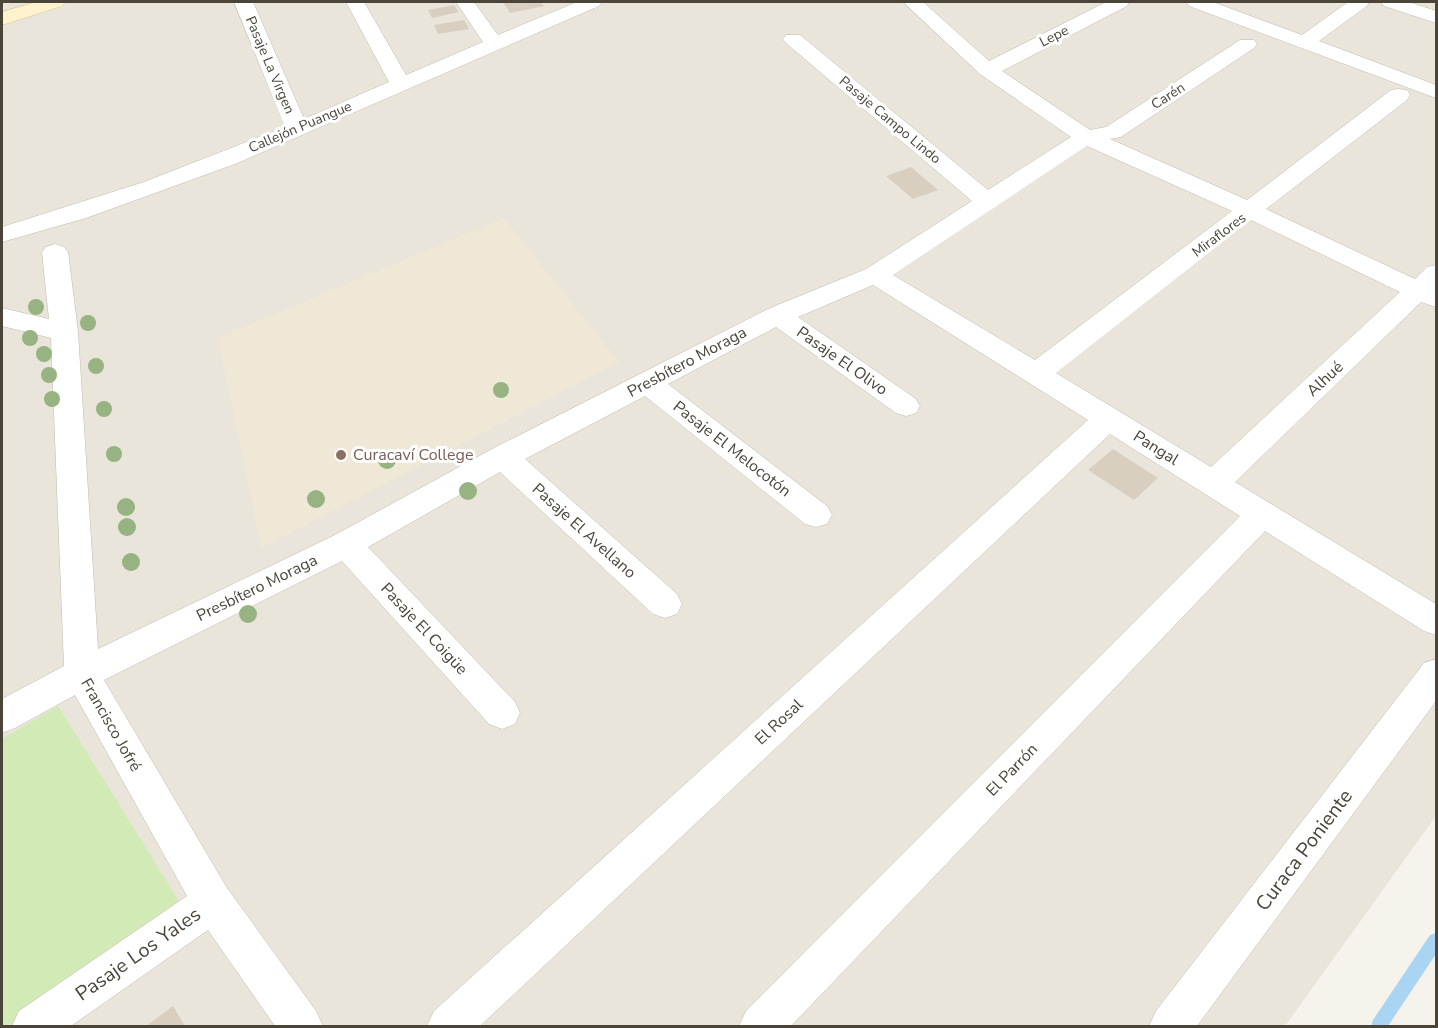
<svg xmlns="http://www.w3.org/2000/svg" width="1438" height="1028" viewBox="0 0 1438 1028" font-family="'Nunito Sans',sans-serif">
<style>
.residential{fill:#eae5da}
.education{fill:#efe8d6}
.green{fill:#d2eab5}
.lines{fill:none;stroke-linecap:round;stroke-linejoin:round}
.stream{fill:#a9d4f2;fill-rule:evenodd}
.building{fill:#d8cfc1}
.street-casing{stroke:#c2bbae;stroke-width:1}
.secondary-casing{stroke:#d6c79b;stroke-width:1}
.street{fill:#fff;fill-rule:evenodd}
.secondary{fill:#fff3cd;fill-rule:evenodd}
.tree{fill:#97b381}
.education-dot{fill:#8d6e63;stroke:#fff;stroke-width:2}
.labels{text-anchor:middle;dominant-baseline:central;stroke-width:6;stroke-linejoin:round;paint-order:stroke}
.far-street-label{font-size:14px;fill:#4b4439;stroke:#fff}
.street-label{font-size:16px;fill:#4b4439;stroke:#fff}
.education-label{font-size:16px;fill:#785e54;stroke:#fff;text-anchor:start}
.near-street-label{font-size:20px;fill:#4b4439;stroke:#fff}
</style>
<rect width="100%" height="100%" fill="#f6f3ec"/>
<path class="residential" d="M2 2H1436V816L1285 1026H2Z"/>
<path class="education" d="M504 218 619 362 261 548 218 338Z"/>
<path class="green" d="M58 706 182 906 13 1026H2V739Z"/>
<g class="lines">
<path class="stream" d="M1436 933V954L1388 1026H1371L1373 1020 1430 935Z"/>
</g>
<g class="building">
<path d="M503 2H540L544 6 510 13Z"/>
<path d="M454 5 459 12 432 18 428 10Z"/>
<path d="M464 20 469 29 438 34 434 25Z"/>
<path d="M911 167 938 190 913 199 886 176Z"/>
<path d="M1113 449 1158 478 1134 500 1088 470Z"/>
<path d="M173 1006 185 1026H146Z"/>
</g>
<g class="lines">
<defs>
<g id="street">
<path d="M234 2H253L304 119 389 82 346 2H364L406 75 483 42 456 2H474L498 35 577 2H602L599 6 235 164 86 218 2 242V227L144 182 285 127Z"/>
<path d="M903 2H923L989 61 1106 2H1129L1127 6 1002 71 1090 130 1106 127 1240 40H1254L1257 44 1254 48 1121 137 1110 139 1247 200 1391 90 1399 89 1407 90 1410 95 1407 100 1266 209 1415 279 1427 267 1436 265V307L1421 302 1235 482 1436 604V635L1424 631 1265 531 791 1026H739L746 1011 1240 516 1110 434 480 1026H427L434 1011 1088 420 873 285 798 317 916 399 920 406 916 413 906 416 896 413 776 327 668 384 827 506 832 515 827 524 816 527 805 524 645 396 525 459 677 594 682 604 677 614 665 618 653 614 500 472 368 547 515 702 520 713 515 724 502 729 489 724 342 561 104 680 227 888 316 1011 323 1026H275L208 930 71 1026H12L19 1011 187 896 75 695 15 728 2 733V699L64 666 51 338 2 326V308L49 319 42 252 46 247 55 244 64 247 68 252 78 332 98 649 335 535 492 449 768 309 866 269 972 201 786 43 783 39 786 35H800L988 190 1071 137 980 74ZM1087 146 1232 211 1035 360 893 275ZM1251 220 1400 292 1211 467 1056 373Z"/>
<path d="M1186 2H1213L1302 35 1348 2H1369L1367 6 1319 41 1436 85V98L1189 6Z"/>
<path d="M1381 2H1409L1436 11V23L1384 6Z"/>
<path d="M1436 659V701L1197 1026H1149L1156 1011 1424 663Z"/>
</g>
<path id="secondary" d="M36 2H65L62 6 2 25V12Z"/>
</defs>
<use href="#street" class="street-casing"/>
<use href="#secondary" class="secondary-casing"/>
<use href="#street" class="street"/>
<use href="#secondary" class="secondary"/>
</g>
<g class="tree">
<circle cx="36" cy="307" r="8"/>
<circle cx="88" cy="323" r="8"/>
<circle cx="30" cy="338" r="8"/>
<circle cx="44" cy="354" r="8"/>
<circle cx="96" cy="366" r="8"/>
<circle cx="49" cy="375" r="8"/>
<circle cx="501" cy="390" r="8"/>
<circle cx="52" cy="399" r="8"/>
<circle cx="104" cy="409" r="8"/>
<circle cx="114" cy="454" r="8"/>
<circle cx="387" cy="460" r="9"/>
<circle cx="468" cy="491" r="9"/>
<circle cx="316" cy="499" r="9"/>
<circle cx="126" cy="507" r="9"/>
<circle cx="127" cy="527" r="9"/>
<circle cx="131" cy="562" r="9"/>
<circle cx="248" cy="614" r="9"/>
</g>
<circle class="education-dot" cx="341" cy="455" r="6"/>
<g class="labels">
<g class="far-street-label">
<text transform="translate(1054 36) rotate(-27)">Lepe</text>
<text transform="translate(270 65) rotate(67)">Pasaje La Virgen</text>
<text transform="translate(1168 96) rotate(-33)">Carén</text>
<text transform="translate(890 120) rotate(40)">Pasaje Campo Lindo</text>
<text transform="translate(300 127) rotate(-23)">Callejón Puangue</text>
<text transform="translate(1219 235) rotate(-37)">Miraflores</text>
</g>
<g class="street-label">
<text transform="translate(842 361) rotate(35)">Pasaje El Olivo</text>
<text transform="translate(687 362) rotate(-28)">Presbítero Moraga</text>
<text transform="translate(1325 379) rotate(-43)">Alhué</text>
<text transform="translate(1156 448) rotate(32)">Pangal</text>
<text transform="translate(732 449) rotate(38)">Pasaje El Melocotón</text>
<text transform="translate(584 531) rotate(42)">Pasaje El Avellano</text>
<text transform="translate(257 588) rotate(-26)">Presbítero Moraga</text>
<text transform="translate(424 629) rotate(47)">Pasaje El Coigüe</text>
<text transform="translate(779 722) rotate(-43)">El Rosal</text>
<text transform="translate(111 725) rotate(60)">Francisco Jofré</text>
<text transform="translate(1012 770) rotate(-46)">El Parrón</text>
</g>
<g class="education-label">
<text x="353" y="455">Curacaví College</text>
</g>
<g class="near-street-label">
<text transform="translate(1304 850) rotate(-53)">Curaca Poniente</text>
<text transform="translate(138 954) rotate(-35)">Pasaje Los Yales</text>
</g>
</g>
<rect width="1438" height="1028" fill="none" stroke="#4b4439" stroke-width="6"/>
</svg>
